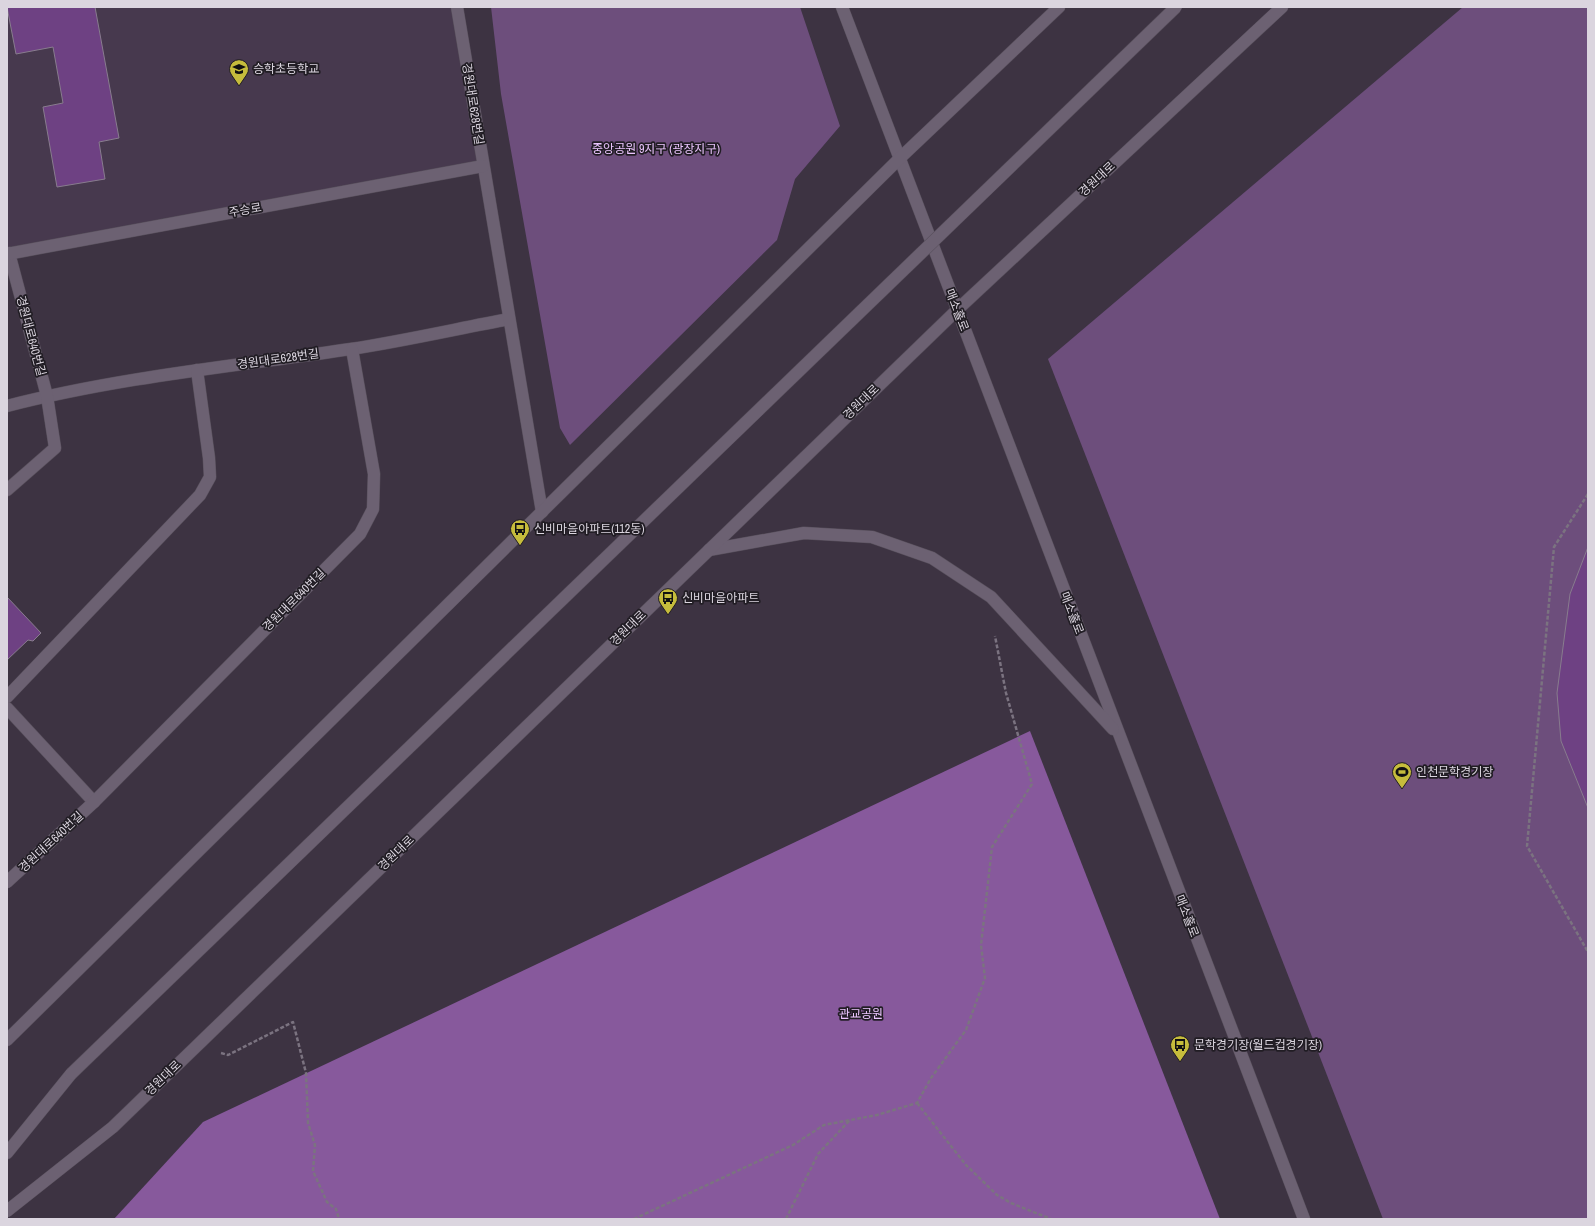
<svg xmlns="http://www.w3.org/2000/svg" width="1595" height="1226" viewBox="0 0 1595 1226" font-family="'Archivo Narrow','Noto Sans KR',sans-serif">
<style>
.built{fill:#47394e}
.green{fill:#6d4e7c}
.forest{fill:#87599c}
.building{fill:#6e4183;stroke:#887c8e}
.lines{fill:none;stroke-linecap:round;stroke-linejoin:round}
.lane-casing{stroke:#574f5b;stroke-width:13}
.street-casing{stroke:#574f5b;stroke-width:13}
.secondary-casing{stroke:#574f5b;stroke-width:13}
.path{stroke:#7b7380;stroke-width:2.5;stroke-dasharray:4 2;stroke-linecap:butt}
.lane{stroke:#6c6172;stroke-width:12}
.street{stroke:#6c6172;stroke-width:12}
.secondary{stroke:#6c6172;stroke-width:12}
.secondary-bridge-casing{stroke:#574f5b;stroke-width:13;stroke-linecap:butt}
.secondary-bridge{stroke:#6c6172;stroke-width:12}
.labels{text-anchor:middle;dominant-baseline:central;stroke-width:3.5;stroke-linejoin:round;paint-order:stroke}
.poi-label{font-size:12px;fill:#dbd5df;stroke:#211d24;text-anchor:start}
.street-label{font-size:12px;fill:#dbd5df;stroke:#211d24}
.park-label{font-size:12px;fill:#ebc5fe;stroke:#211d24}
</style>
<rect width="100%" height="100%" fill="#3d3342"/>
<path class="built" d="M7 7H457L483 166 9 253 7 243Z"/>
<g class="green">
<path d="M491 7H800L840 126 795 179 777 240 570 445 560 428 501 94Z"/>
<path d="M1463 7H1588V1219H1383L1048 359Z"/>
</g>
<path class="forest" d="M1030 731 1220 1219H114L203 1122Z"/>
<g class="building">
<path d="M7 7H95L119 138 99 142 105 179 57 187 43 107 63 103 53 47 16 54Z"/>
<path d="M1588 547V808L1561 741 1557 693 1570 594Z"/>
<path d="M7 597 41 633 33 641 28 640 7 660Z"/>
</g>
<g class="lines">
<defs>
<g id="lane">
<path d="M7 406C120 377 236 366 351 349 403 341 456 329 509 319"/>
<path d="M7 490 55 448 47 396 9 253"/>
<path d="M7 697 200 495 210 477 209 458 197 370"/>
<path d="M7 708 94 802"/>
<path d="M7 882 94 802 360 534 373 509 374 474 352 349"/>
</g>
<path id="street" d="M457 7 542 512"/>
<g id="secondary">
<path d="M842 7 1304 1219"/>
<path d="M7 254 483 166"/>
<path d="M709 550 804 533 872 537 932 558 991 597 1113 729"/>
<path d="M7 1040 899 159 1059 7"/>
<path d="M7 1153 71 1074"/>
<path d="M7 1211 113 1127 957 310 1282 7"/>
</g>
</defs>
<use href="#lane" class="lane-casing"/>
<use href="#street" class="street-casing"/>
<use href="#secondary" class="secondary-casing"/>
<g class="path">
<path d="M1588 494 1554 547 1527 846 1588 952"/>
<path d="M221 1053 228 1055 293 1022 306 1073 308 1123 315 1145 313 1171 327 1202 336 1209 339 1219"/>
<path d="M917 1103 966 1165 997 1195 1011 1203 1051 1219"/>
<path d="M634 1219 793 1145 824 1125 877 1115 917 1103 931 1078 966 1030 985 978 981 945 992 847 1032 784 1006 693 995 636"/>
<path d="M786 1219 818 1154 850 1120"/>
</g>
<use href="#lane" class="lane"/>
<use href="#street" class="street"/>
<use href="#secondary" class="secondary"/>
<defs>
<path id="secondary-bridge" d="M71 1074 1176 7"/>
</defs>
<use href="#secondary-bridge" class="secondary-bridge-casing"/>
<use href="#secondary-bridge" class="secondary-bridge"/>
</g>
<defs>
<symbol id="school-pin" viewBox="-11 -11 22 30"><path d="M0 17L-7.5 6A9.5 9.5 0 1 1 7.5 6Z" fill="#c6bc3c" stroke="#211d24"/><path d="M0-5L7-2L0 1L-7-2ZM-4 1L0 2.5L4 1V4Q0 6-4 4Z" fill="#111"/></symbol>
<symbol id="bus-pin" viewBox="-11 -11 22 30"><path d="M0 17L-7.5 6A9.5 9.5 0 1 1 7.5 6Z" fill="#c6bc3c" stroke="#211d24"/><path d="M-5-6H5V4H4V6H2V4H-2V6H-4V4H-5ZM-3.5-4V0h7V-4ZM-3.5 1.2v1.5H-2V1.2ZM2 1.2v1.5H3.5V1.2Z" fill="#111"/></symbol>
<symbol id="stadium-pin" viewBox="-11 -11 22 30"><path d="M0 17L-7.5 6A9.5 9.5 0 1 1 7.5 6Z" fill="#c6bc3c" stroke="#211d24"/><path d="M0-5a6.5 5 0 1 0 0 10a6.5 5 0 1 0 0-10ZM-3.5-1.8h7v3.6h-7Z" fill="#111"/></symbol>
</defs>
<g fill-rule="evenodd">
<use href="#school-pin" x="228" y="58" width="22" height="30"/>
<use href="#bus-pin" x="509" y="518" width="22" height="30"/>
<use href="#bus-pin" x="657" y="587" width="22" height="30"/>
<use href="#stadium-pin" x="1391" y="761" width="22" height="30"/>
<use href="#bus-pin" x="1169" y="1034" width="22" height="30"/>
</g>
<g class="labels">
<g class="poi-label">
<text x="253" y="69">승학초등학교</text>
<text x="534" y="529">신비마을아파트(112동)</text>
<text x="682" y="598">신비마을아파트</text>
<text x="1416" y="772">인천문학경기장</text>
<text x="1194" y="1045">문학경기장(월드컵경기장)</text>
</g>
<g class="street-label">
<text transform="translate(473 104) rotate(81)">경원대로628번길</text>
<text transform="translate(1097 179) rotate(-43)">경원대로</text>
<text transform="translate(245 210) rotate(-10)">주승로</text>
<text transform="translate(957 310) rotate(69)">매소홀로</text>
<text transform="translate(31 336) rotate(75)">경원대로640번길</text>
<text transform="translate(278 359) rotate(-8)">경원대로628번길</text>
<text transform="translate(861 402) rotate(-44)">경원대로</text>
<text transform="translate(294 600) rotate(-45)">경원대로640번길</text>
<text transform="translate(1072 613) rotate(69)">매소홀로</text>
<text transform="translate(628 628) rotate(-44)">경원대로</text>
<text transform="translate(51 842) rotate(-43)">경원대로640번길</text>
<text transform="translate(396 853) rotate(-44)">경원대로</text>
<text transform="translate(1187 916) rotate(69)">매소홀로</text>
<text transform="translate(163 1078) rotate(-44)">경원대로</text>
</g>
<g class="park-label">
<text x="656" y="149">중앙공원 9지구 (광장지구)</text>
<text x="861" y="1014">관교공원</text>
</g>
</g>
<rect width="1595" height="1226" fill="none" stroke="#dbd5df" stroke-width="16"/>
</svg>
